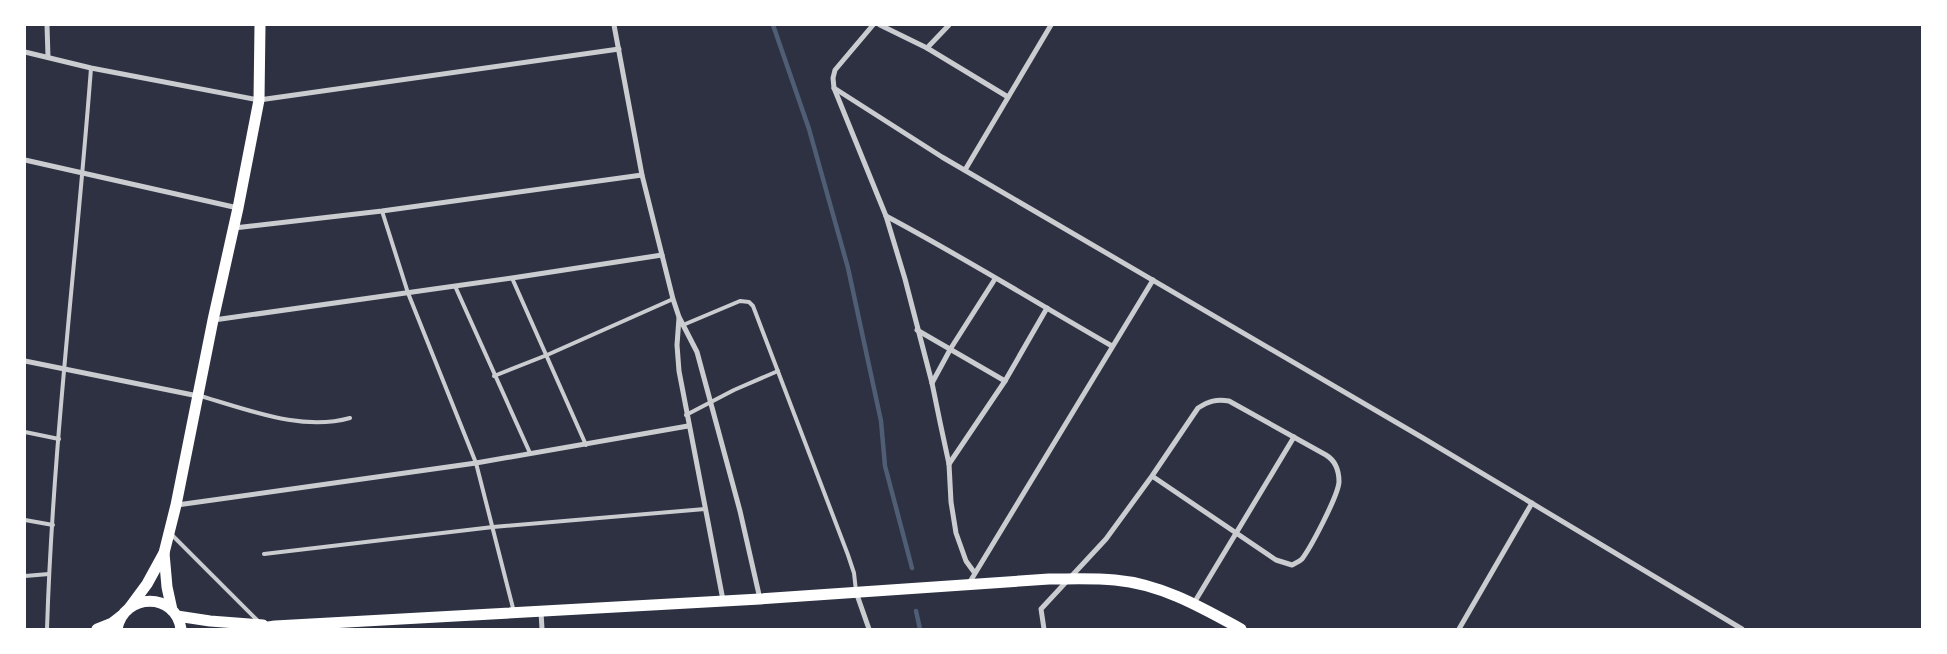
<svg xmlns="http://www.w3.org/2000/svg" width="1947" height="654" viewBox="0 0 1947 654" font-family="'Asap Condensed',sans-serif">
<style>
.lines{fill:none;stroke-linecap:round;stroke-linejoin:round}
.stream{stroke:#4f5d75;stroke-width:4.5}
.service{stroke:#caccd0;stroke-width:4}
.minor{stroke:#caccd0;stroke-width:5}
.primary{stroke:#fff;stroke-width:11}
</style>
<rect width="100%" height="100%" fill="#2d3142"/>
<g class="lines">
<g class="stream">
<path d="M773 25 809 129 848 268 881 421 885 466 912 568"/>
<path d="M916 611 920 629"/>
</g>
<g class="service">
<path d="M382 211 408 293 476 463 514 612"/>
<path d="M512 278 586 445"/>
<path d="M455 286 530 453"/>
<path d="M683 325 740 301 749 302 753 306 848 555 854 573 856 591"/>
<path d="M494 376 547 355 673 299"/>
<path d="M200 396C247 409 301 432 350 418"/>
<path d="M686 415 734 390 778 371"/>
<path d="M25 432 59 439"/>
<path d="M25 520 53 525"/>
<path d="M171 534 258 621"/>
<path d="M264 554 493 527 705 509"/>
<path d="M25 576 49 574"/>
<path d="M47 629C53 441 77 255 91 68"/>
</g>
<g class="minor">
<path d="M47 25 48 57"/>
<path d="M614 25 642 175 673 299 679 317 697 352 740 511 760 599"/>
<path d="M873 25 835 70 833 78 834 88 886 216 905 279 932 383 940 422 949 464 951 502 956 533 966 561 974 572"/>
<path d="M880 25 927 48 1008 97"/>
<path d="M927 48 949 25"/>
<path d="M25 52 91 68 259 100 619 49"/>
<path d="M834 88 942 157 1423 438 1742 629"/>
<path d="M25 160 238 208"/>
<path d="M965 170 1051 25"/>
<path d="M886 216C963 257 1037 303 1112 346"/>
<path d="M234 228 382 211 642 175"/>
<path d="M679 318 677 345 679 371 723 600"/>
<path d="M214 320 512 278 662 255"/>
<path d="M917 330 1005 381 1047 308"/>
<path d="M25 361 198 396"/>
<path d="M932 383 951 348 995 279"/>
<path d="M949 464 1005 381"/>
<path d="M177 505 476 463 688 426"/>
<path d="M968 585 1153 280"/>
<path d="M856 592 869 629"/>
<path d="M1194 603 1294 437"/>
<path d="M541 612 542 629"/>
<path d="M1044 629 1041 609 1106 539 1152 476 1198 408C1209 401 1216 399 1229 401L1326 455C1336 461 1339 470 1339 482 1338 496 1311 547 1302 559 1299 562 1296 563 1292 565L1276 560 1152 476"/>
<path d="M1459 629 1532 503"/>
</g>
<g class="primary">
<path d="M164 553 167 587 172 610"/>
<path d="M130 607 147 584 164 553 176 505 213 320 238 208 259 100 260 25"/>
<path d="M177 616 210 621 263 625"/>
<path d="M97 629 112 623 121 616"/>
<path d="M117 629C124 592 176 592 181 629"/>
<path d="M255 629 275 626 760 599 1049 579C1071 579 1094 578 1115 580 1161 584 1201 607 1241 629"/>
</g>
</g>
<rect width="1947" height="654" fill="none" stroke="#ffffff" stroke-width="52"/>
</svg>
